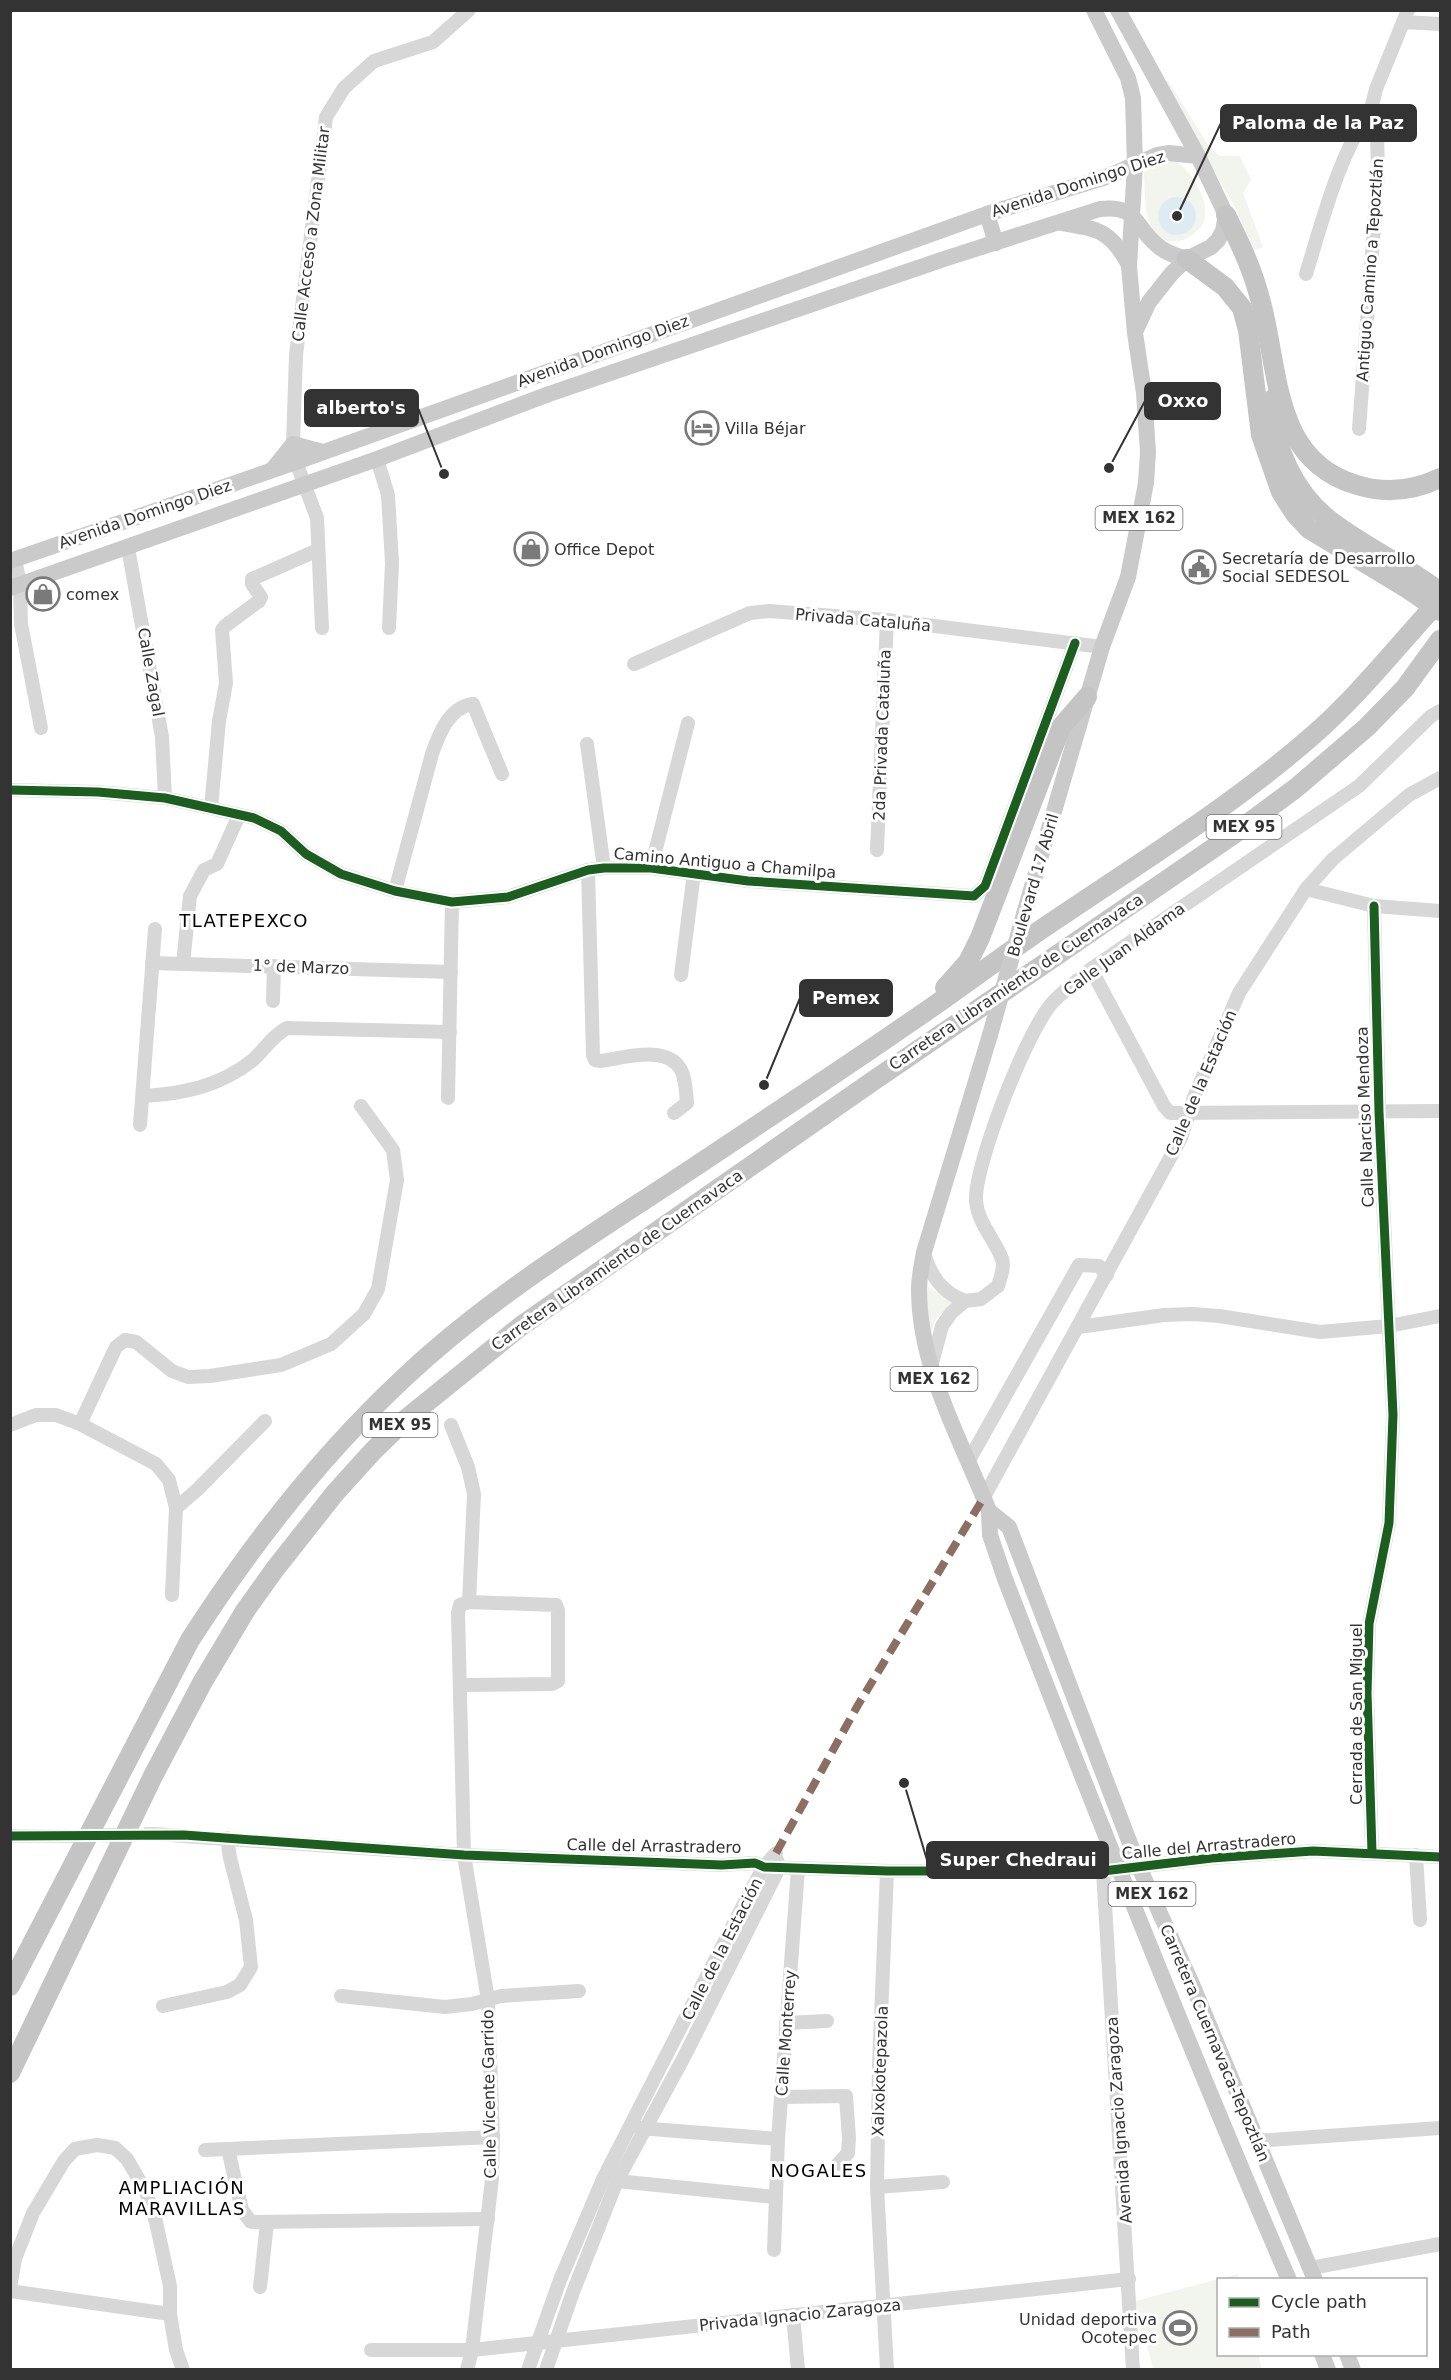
<svg xmlns="http://www.w3.org/2000/svg" width="1451" height="2380" viewBox="0 0 1451 2380" font-family="'DejaVu Sans',sans-serif">
<style>
.green{fill:#f1f5ed}
.water{fill:#ddebf3}
.lines{fill:none;stroke-linecap:round;stroke-linejoin:round}
.minor-tunnel{stroke:#d6d6d6;stroke-width:14;stroke-dasharray:14 7;stroke-linecap:butt}
.minor{stroke:#d7d7d7;stroke-width:14}
.major{stroke:#cacaca;stroke-width:16}
.highway{stroke:#c4c4c4;stroke-width:20}
.major-bridge{stroke:#cacaca;stroke-width:16}
.highway-bridge{stroke:#c4c4c4;stroke-width:20}
.quiet{stroke:#8d6e63;stroke-width:8;stroke-dasharray:15 8;stroke-linecap:butt}
.cycleway-casing{stroke:#fff;stroke-width:13}
.cycleway{stroke:#1b5e20;stroke-width:9}
.labels{text-anchor:middle;dominant-baseline:central;stroke-width:6;stroke-linejoin:round;paint-order:stroke}
.shield{fill:#fff;stroke:#707070;stroke-width:1.5}
.shield-label{font-size:15px;font-weight:bold;fill:#333}
.street-label{font-size:16px;fill:#333;stroke:#fff}
.poi-label{font-size:16px;fill:#333;stroke:#fff;text-anchor:start}
.neighbourhood-label{font-size:18px;letter-spacing:1.5px;fill:#000;stroke:#fff}
.leader{fill:none;stroke:#333;stroke-width:2}
.callout-dot{fill:#333;stroke:#fff;stroke-width:2}
.callout{fill:#333;stroke:#333;stroke-width:2}
.callout-label{font-size:18px;text-anchor:middle;font-weight:bold;fill:#fff}
</style>
<rect width="100%" height="100%" fill="#fff"/>
<g class="green">
<path d="M1168 81 1209 146 1220 156H1240L1251 180 1243 193 1263 247 1254 250 1236 209 1163 83Z"/>
<path d="M1173 159C1191 170 1211 200 1204 222 1202 227 1196 232 1192 235 1176 247 1158 242 1150 224 1144 210 1145 188 1144 173L1150 164Z"/>
<path d="M922 1270 929 1287 955 1303C935 1317 933 1319 930 1343Z"/>
<path d="M1238 2274 1239 2279 1218 2280V2354L1258 2355 1262 2369H1153L1135 2301Z"/>
</g>
<circle class="water" cx="1177" cy="216" r="19"/>
<g class="lines">
<path class="minor-tunnel" d="M81 1836 154 1834"/>
<g class="minor">
<path d="M1403 22 1440 24"/>
<path d="M1306 274C1323 219 1338 157 1371 109"/>
<path d="M1359 429 1378 174 1377 132 1371 109 1376 89 1408 10"/>
<path d="M377 459 388 495 392 563 389 628"/>
<path d="M128 548 162 737 165 798"/>
<path d="M15 559 20 584 21 624 41 728"/>
<path d="M322 628 317 518 296 462 293 444 296 355 326 117 344 88 374 61 433 42 469 10"/>
<path d="M634 664 750 613 769 611 887 620 1102 647"/>
<path d="M587 744 604 868"/>
<path d="M10 790 98 792 165 798 254 818 281 831 306 854 341 874 395 891 452 902 508 897 588 870 604 868H651L748 881 974 896 985 886 1075 643"/>
<path d="M211 808 219 721 226 683 222 630 225 626 259 601 261 597 252 584V579L318 550"/>
<path d="M877 850 887 620"/>
<path d="M651 868 688 723"/>
<path d="M588 870 593 1055 595 1060 601 1061C623 1058 668 1044 681 1070 686 1079 686 1094 687 1103L674 1113"/>
<path d="M1306 889 1374 906 1440 911"/>
<path d="M395 891 432 754C439 734 449 707 473 704L502 774"/>
<path d="M152 963 451 972"/>
<path d="M183 964 190 896 204 870 217 864 239 815"/>
<path d="M1091 969 1164 1106 1170 1113 1440 1111"/>
<path d="M681 975 694 873"/>
<path d="M273 1001 274 966"/>
<path d="M143 1096C183 1094 221 1086 253 1060 265 1049 272 1036 287 1028L450 1032"/>
<path d="M448 1098 452 902"/>
<path d="M140 1125 155 929"/>
<path d="M924 1253C931 1277 942 1292 965 1301"/>
<path d="M1079 1327 1164 1315 1193 1314 1219 1316 1320 1332 1389 1326 1440 1316"/>
<path d="M931 1367 942 1326 951 1313 965 1301 981 1299 998 1286C1000 1279 1005 1267 1002 1259 995 1239 978 1224 976 1201 974 1165 1028 1028 1053 1002 1064 990 1079 980 1091 969L1359 786 1431 716 1440 711"/>
<path d="M80 1424 116 1347 125 1340 136 1342 172 1371 188 1377 210 1376 281 1365 331 1344 364 1314 378 1289 397 1180 393 1150 361 1106"/>
<path d="M10 1425 36 1415H56L80 1424 156 1464 169 1480 176 1508 172 1595"/>
<path d="M451 1425 468 1467 474 1494 469 1602"/>
<path d="M968 1462 1079 1265 1099 1266 1107 1275"/>
<path d="M984 1497 1181 1138 1194 1097 1239 993 1306 889 1333 859 1409 795 1440 778"/>
<path d="M176 1508 197 1490 265 1421"/>
<path d="M461 1685 552 1684 558 1681V1610L556 1605 469 1602 460 1605 458 1613 464 1855 488 2000 493 2137 492 2179 472 2350 467 2370"/>
<path d="M154 1834 464 1855 722 1865 755 1863 764 1867 887 1871H1103L1212 1858 1313 1851 1440 1857"/>
<path d="M10 1836H72"/>
<path d="M1372 1852 1367 1693 1369 1624 1389 1523 1393 1415 1379 1112 1374 906"/>
<path d="M1416 1855 1420 1920"/>
<path d="M887 1871 879 2066 877 2187 887 2370"/>
<path d="M1103 1871 1133 2370"/>
<path d="M341 1996 445 2007 472 2004 501 1996 579 1991"/>
<path d="M163 2006 227 1992 240 1985 251 1967 246 1920 230 1858 227 1838"/>
<path d="M786 2023 827 2021"/>
<path d="M781 2097 846 2096 849 2138 848 2153 838 2164"/>
<path d="M639 2128 778 2139"/>
<path d="M1256 2141 1440 2128"/>
<path d="M228 2149 242 2210 251 2222 488 2219"/>
<path d="M205 2150 493 2137"/>
<path d="M617 2181 775 2197"/>
<path d="M877 2187 943 2182"/>
<path d="M774 2250 778 2139 798 1869"/>
<path d="M1311 2268 1440 2244"/>
<path d="M260 2287 267 2223"/>
<path d="M10 2288 15 2259 33 2213 64 2161 75 2149 97 2145 115 2148 127 2159 146 2192 156 2222 170 2286V2314L176 2350 183 2370"/>
<path d="M10 2291 170 2314"/>
<path d="M793 2315 798 2370"/>
<path d="M371 2350H472L1129 2279"/>
<path d="M528 2370 560 2280 603 2179 750 1892 764 1867 776 1853"/>
<path d="M546 2370 573 2292 617 2181 684 2057 779 1868 777 1860"/>
</g>
<g class="major">
<path d="M1118 10 1198 156 1226 215 1223 231 1218 240 1211 247 1187 259 1172 273 1149 302 1136 330"/>
<path d="M987 214 996 243"/>
<path d="M1062 223C1099 229 1111 231 1129 265"/>
<path d="M273 469 293 444 323 452"/>
<path d="M10 561 296 462 987 214 1106 177 1157 155 1168 153 1198 156"/>
<path d="M10 588 377 459 549 394 947 258 1100 209C1139 205 1133 225 1157 245 1165 253 1177 256 1187 259"/>
<path d="M1024 914 1102 647 1128 577 1146 483 1148 452 1144 393 1135 333 1129 266 1135 165 1133 98 1128 78 1094 10"/>
<path d="M990 1035 924 1252C922 1264 919 1277 919 1289 919 1369 961 1439 989 1511L990 1535 1005 1579C1096 1814 1189 2048 1289 2280"/>
<path d="M989 1511 1009 1527 1139 1867 1192 1984 1315 2280"/>
<path d="M1322 2354 1328 2370"/>
<path d="M1347 2354 1353 2370"/>
</g>
<g class="highway">
<path d="M1226 215C1239 241 1251 266 1259 295 1280 365 1270 460 1357 485 1386 494 1413 491 1440 478"/>
<path d="M1187 259 1225 287 1242 308 1248 330 1261 435 1281 492 1295 514 1309 529 1408 589 1440 611"/>
<path d="M1273 399C1271 445 1295 495 1332 522 1367 548 1406 566 1440 592"/>
<path d="M945 988 968 962 980 938 1061 727 1087 697"/>
<path d="M10 1986 190 1640C251 1545 323 1453 406 1376 493 1294 597 1232 696 1166 766 1119 837 1073 906 1025 951 995 994 962 1039 931 1130 869 1227 810 1311 737 1354 700 1390 655 1428 613"/>
<path d="M10 2073 153 1776 202 1683 245 1611 275 1569 335 1493 373 1451 406 1419 521 1326 873 1081 1234 834 1296 788 1367 727 1405 688 1440 640"/>
</g>
<path class="major-bridge" d="M990 1035 1024 914"/>
<path class="highway-bridge" d="M1428 613 1440 596"/>
<path class="quiet" d="M776 1853 858 1705 984 1497"/>
<defs>
<g id="cycleway">
<path d="M10 790 98 792 165 798 254 818 281 831 306 854 341 874 395 891 452 902 508 897 588 870 604 868H651L748 881 974 896 985 886 1075 643"/>
<path d="M10 1836 184 1835 464 1855 722 1865 755 1863 764 1867 887 1871H1103L1212 1858 1313 1851 1440 1857"/>
<path d="M1372 1852 1367 1693 1369 1624 1389 1523 1393 1415 1379 1112 1374 906"/>
</g>
</defs>
<use href="#cycleway" class="cycleway-casing"/>
<use href="#cycleway" class="cycleway"/>
</g>
<defs>
<symbol id="hotel-ring" viewBox="-11 -11 22 22"><circle r="9.5" fill="#fff" stroke="#7a7a7a" stroke-width="1.5"/><path d="M-6-4.5h1.5V1H6V5H4.5V3h-9V5H-6ZM-4 0a1.8 1.8 0 1 1 3.6 0ZM.5 0V-2.5h3Q6-2.5 6 0Z" fill="#7a7a7a"/></symbol>
<symbol id="shop-ring" viewBox="-11 -11 22 22"><circle r="9.5" fill="#fff" stroke="#7a7a7a" stroke-width="1.5"/><path d="M-5-2.5h2.3a2.7 3.5 0 0 1 5.4 0H5L5.5 6h-11ZM-1.5-2.5h3a1.5 2.3 0 0 0-3 0Z" fill="#7a7a7a"/></symbol>
<symbol id="civic-ring" viewBox="-11 -11 22 22"><circle r="9.5" fill="#fff" stroke="#7a7a7a" stroke-width="1.5"/><path d="M-.6-6.5H3V-4.5H.6V-3L4-1V1h2V6H-6V1h2V-1L-.6-3ZM-1.2 2.5V6h2.4V2.5Z" fill="#7a7a7a"/></symbol>
<symbol id="stadium-ring" viewBox="-11 -11 22 22"><circle r="9.5" fill="#fff" stroke="#7a7a7a" stroke-width="1.5"/><path d="M0-5a6.5 5 0 1 0 0 10a6.5 5 0 1 0 0-10ZM-3.5-1.8h7v3.6h-7Z" fill="#7a7a7a"/></symbol>
</defs>
<g fill-rule="evenodd">
<use href="#hotel-ring" x="683" y="409" width="38" height="38"/>
<use href="#shop-ring" x="512" y="530" width="38" height="38"/>
<use href="#civic-ring" x="1180" y="548" width="38" height="38"/>
<use href="#shop-ring" x="24" y="575" width="38" height="38"/>
<use href="#stadium-ring" x="1161" y="2309" width="38" height="38"/>
</g>
<g class="labels">
<g class="shield">
<rect x="1095.5" y="506" width="87" height="24" rx="4.5"/>
<rect x="1206.5" y="815" width="75" height="24" rx="4.5"/>
<rect x="890.5" y="1367" width="87" height="24" rx="4.5"/>
<rect x="362.5" y="1413" width="75" height="24" rx="4.5"/>
<rect x="1108.5" y="1882" width="87" height="24" rx="4.5"/>
</g>
<g class="shield-label">
<text x="1139" y="518">MEX 162</text>
<text x="1244" y="827">MEX 95</text>
<text x="934" y="1379">MEX 162</text>
<text x="400" y="1425">MEX 95</text>
<text x="1152" y="1894">MEX 162</text>
</g>
<g class="street-label">
<text transform="translate(1078 184) rotate(-18)">Avenida Domingo Diez</text>
<text transform="translate(311 234) rotate(-83)">Calle Acceso a Zona Militar</text>
<text transform="translate(1370 270) rotate(-86)">Antiguo Camino a Tepoztlán</text>
<text transform="translate(603 351) rotate(-20)">Avenida Domingo Diez</text>
<text transform="translate(145 514) rotate(-19)">Avenida Domingo Diez</text>
<text transform="translate(863 620) rotate(5)">Privada Cataluña</text>
<text transform="translate(151 672) rotate(80)">Calle Zagal</text>
<text transform="translate(882 735) rotate(-88)">2da Privada Cataluña</text>
<text transform="translate(725 863) rotate(5)">Camino Antiguo a Chamilpa</text>
<text transform="translate(1033 885) rotate(-74)">Boulevard 17 Abril</text>
<text transform="translate(1124 949) rotate(-36)">Calle Juan Aldama</text>
<text transform="translate(301 967) rotate(2)">1° de Marzo</text>
<text transform="translate(1016 982) rotate(-34)">Carretera Libramiento de Cuernavaca</text>
<text transform="translate(1201 1083) rotate(-67)">Calle de la Estación</text>
<text transform="translate(1365 1117) rotate(-92)">Calle Narciso Mendoza</text>
<text transform="translate(617 1260) rotate(-35)">Carretera Libramiento de Cuernavaca</text>
<text transform="translate(1356 1714) rotate(-90)">Cerrada de San Miguel</text>
<text transform="translate(654 1846) rotate(1)">Calle del Arrastradero</text>
<text transform="translate(1209 1846) rotate(-5)">Calle del Arrastradero</text>
<text transform="translate(722 1949) rotate(-63)">Calle de la Estación</text>
<text transform="translate(786 2033) rotate(-86)">Calle Monterrey</text>
<text transform="translate(1215 2043) rotate(67)">Carretera Cuernavaca-Tepoztlán</text>
<text transform="translate(880 2071) rotate(-88)">Xalxokotepazola</text>
<text transform="translate(489 2094) rotate(-91)">Calle Vicente Garrido</text>
<text transform="translate(1119 2120) rotate(-94)">Avenida Ignacio Zaragoza</text>
<text transform="translate(800 2315) rotate(-6)">Privada Ignacio Zaragoza</text>
</g>
<g class="poi-label">
<text x="725" y="428">Villa Béjar</text>
<text x="554" y="549">Office Depot</text>
<text x="1222" y="558">Secretaría de Desarrollo<tspan x="1222" dy="18">Social SEDESOL</tspan></text>
<text x="66" y="594">comex</text>
<text x="1157" y="2319" text-anchor="end">Unidad deportiva<tspan x="1157" dy="18">Ocotepec</tspan></text>
</g>
<g class="neighbourhood-label">
<text x="244" y="920">TLATEPEXCO</text>
<text x="819" y="2170">NOGALES</text>
<text x="182" y="2187">AMPLIACIÓN<tspan x="182" dy="21">MARAVILLAS</tspan></text>
</g>
</g>
<path class="leader" d="M1177 216L1221 123M1109 468L1145 401M444 474L418 408M764 1085L800 998M904 1783L927 1860"/>
<g class="callout-dot">
<circle cx="1177" cy="216" r="6"/>
<circle cx="1109" cy="468" r="6"/>
<circle cx="444" cy="474" r="6"/>
<circle cx="764" cy="1085" r="6"/>
<circle cx="904" cy="1783" r="6"/>
</g>
<g class="callout">
<rect x="1221" y="105" width="195" height="36" rx="6"/>
<rect x="1145" y="383" width="75" height="36" rx="6"/>
<rect x="305" y="390" width="113" height="36" rx="6"/>
<rect x="800" y="980" width="92" height="36" rx="6"/>
<rect x="927" y="1842" width="181" height="36" rx="6"/>
</g>
<g class="callout-label">
<text x="1318" y="129">Paloma de la Paz</text>
<text x="1183" y="407">Oxxo</text>
<text x="361" y="414">alberto's</text>
<text x="846" y="1004">Pemex</text>
<text x="1018" y="1866">Super Chedraui</text>
</g>
<rect width="1451" height="2380" fill="none" stroke="#333333" stroke-width="24"/>
<rect x="1217" y="2278" width="210" height="78" fill="#ffffff" stroke="#adadad" stroke-width="1.5"/>
<rect x="1229" y="2298" width="30" height="9" fill="#1b5e20" stroke="#adadad" stroke-width="1.5"/>
<text x="1271" y="2308" font-size="18" fill="#333333">Cycle path</text>
<rect x="1229" y="2328" width="30" height="9" fill="#8d6e63" stroke="#adadad" stroke-width="1.5"/>
<text x="1271" y="2338" font-size="18" fill="#333333">Path</text>
</svg>
